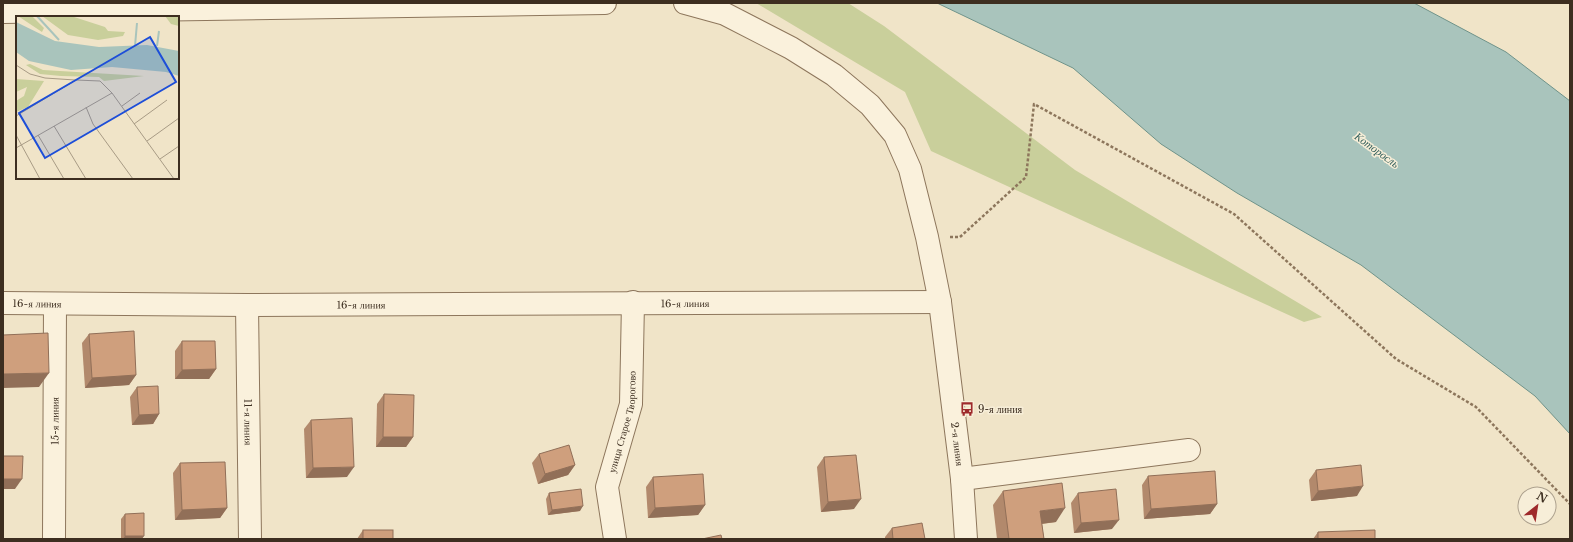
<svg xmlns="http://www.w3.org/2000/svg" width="1573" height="542" viewBox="0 0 1573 542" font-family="'Libre Baskerville',serif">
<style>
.green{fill:#c9cf9b}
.water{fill:#a9c4bc;stroke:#6f938a}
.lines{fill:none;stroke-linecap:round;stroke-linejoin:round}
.minor-casing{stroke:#8d765c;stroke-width:24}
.tertiary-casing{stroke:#8d765c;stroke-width:24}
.path{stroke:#8d765c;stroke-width:2.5;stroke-dasharray:3 2;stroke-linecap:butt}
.minor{stroke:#faf1dc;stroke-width:22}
.tertiary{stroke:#faf1dc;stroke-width:22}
.wall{fill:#b2896c}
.shaded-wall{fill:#916f58}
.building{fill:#cf9f7d;stroke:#916f58}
.labels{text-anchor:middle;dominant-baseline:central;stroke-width:3;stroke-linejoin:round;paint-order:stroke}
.street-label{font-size:10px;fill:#3d2e20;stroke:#f7eed8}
.poi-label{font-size:10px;fill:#3d2e20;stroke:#f7eed8;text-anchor:start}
.water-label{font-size:11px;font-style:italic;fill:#2f5d5a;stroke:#f7eed8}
.inset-river{fill:none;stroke:#a9c4bc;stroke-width:2}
.inset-road{fill:none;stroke:#a89b85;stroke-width:1}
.view{fill:#1d4ed8;fill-opacity:0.15;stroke:#1d4ed8;stroke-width:2}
.inset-edge{fill:none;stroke:#3d2e20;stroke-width:2}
</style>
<rect width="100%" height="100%" fill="#f0e4c8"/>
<path class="green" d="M756 3H848L884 26 1075 170 1322 317 1304 322 931 151 905 92Z"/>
<path class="water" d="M937 3H1414L1506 52 1570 101V434L1535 396 1361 265 1237 193 1161 144 1073 68Z"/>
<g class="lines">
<defs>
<g id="minor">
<path id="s1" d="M3 303 247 305 940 302"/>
<path id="s2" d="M247 305 250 539"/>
<path d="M962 479 1189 450"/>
<path id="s3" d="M54 539 55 304"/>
<path id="s4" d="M615 539 607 487 631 404 633 302"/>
</g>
<g id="tertiary">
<path id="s5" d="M685 3 725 14 791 48 834 75 870 105 895 135 910 169 927 237 940 302 962 479 966 539"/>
<path d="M3 12 605 3"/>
</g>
</defs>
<use href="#minor" class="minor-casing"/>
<use href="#tertiary" class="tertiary-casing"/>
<path class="path" d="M950 237H960L1026 177 1034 104 1234 214 1396 359 1476 407 1570 504"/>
<use href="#minor" class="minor"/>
<use href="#tertiary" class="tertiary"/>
</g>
<g class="wall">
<path d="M89 334 136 375 129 385 85 388 82 343Z"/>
<path d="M182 341 216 369 209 379H175V351Z"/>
<path d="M137 387 159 414 153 424 132 425 130 397Z"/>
<path d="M384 394 413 437 406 447H376L377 404Z"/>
<path d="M311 420 347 477 306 478 304 429Z"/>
<path d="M539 454 575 465 568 475 538 484 532 463Z"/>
<path d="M824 457 854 509 821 512 817 467Z"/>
<path d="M180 463 227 508 220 518 175 520 173 473Z"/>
<path d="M1316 470 1357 496 1311 501 1309 480Z"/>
<path d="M1148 476 1217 504 1210 514 1144 519 1142 485Z"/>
<path d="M653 477 705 505 698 515 648 518 646 487Z"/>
<path d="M1003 491 1056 522 1042 524 1044 539H997L993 505Z"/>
<path d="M549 493 580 511 548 515 546 499Z"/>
<path d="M1078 493 1112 529 1074 533 1071 503Z"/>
<path d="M125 514 142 539H121V519Z"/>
<path d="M892 528 925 539H885V537Z"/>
<path d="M363 530 393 539H357Z"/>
<path d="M1318 532 1375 539H1313Z"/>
</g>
<g class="shaded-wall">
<path d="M216 369 209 379H175L182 370Z"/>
<path d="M49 373 39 387 3 388V374Z"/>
<path d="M136 375 129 385 85 388 92 378Z"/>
<path d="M159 414 153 424 132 425 139 415Z"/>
<path d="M383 437H413L406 447H376Z"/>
<path d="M575 465 568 475 538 484 545 474Z"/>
<path d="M354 467 347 477 306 478 313 468Z"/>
<path d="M3 479H22L15 489H3Z"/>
<path d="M1363 486 1357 496 1311 501 1318 491Z"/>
<path d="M861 499 854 509 821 512 828 502Z"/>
<path d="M1217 504 1210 514 1144 519 1151 509Z"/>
<path d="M705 505 698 515 648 518 655 508Z"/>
<path d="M583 506 580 511 548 515 552 510Z"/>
<path d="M227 508 220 518 175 520 182 510Z"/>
<path d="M1065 508 1056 522 1031 525 1040 511Z"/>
<path d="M1119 520 1112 529 1074 533 1081 523Z"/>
<path d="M125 536H144L142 539H123Z"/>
</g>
<g class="building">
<path d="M134 331 136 375 92 378 89 334Z"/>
<path d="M48 333 49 373 3 374V335Z"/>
<path d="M182 341H215L216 369 182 370Z"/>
<path d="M158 386 159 414 139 415 137 387Z"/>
<path d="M384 394 414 395 413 437H383Z"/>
<path d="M352 418 354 467 313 468 311 420Z"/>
<path d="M569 445 575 465 545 474 539 454Z"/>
<path d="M856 455 861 499 828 502 824 457Z"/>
<path d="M3 456H23L22 479H3Z"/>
<path d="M225 462 227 508 182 510 180 463Z"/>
<path d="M1361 465 1363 486 1318 491 1316 470Z"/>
<path d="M1215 471 1217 504 1151 509 1148 476Z"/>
<path d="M703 474 705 505 655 508 653 477Z"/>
<path d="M1062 483 1065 508 1040 511 1044 539H1009L1003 491Z"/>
<path d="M581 489 583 506 552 510 549 493Z"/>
<path d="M1116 489 1119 520 1081 523 1078 493Z"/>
<path d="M144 513V536H125V514Z"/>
<path d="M922 523 925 539H893L892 528Z"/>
<rect x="363" y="530" width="30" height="9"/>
<path d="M1375 530V539H1318V532Z"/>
<path d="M721 535 722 539H702Z"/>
</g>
<defs>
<symbol id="bus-bare" viewBox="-9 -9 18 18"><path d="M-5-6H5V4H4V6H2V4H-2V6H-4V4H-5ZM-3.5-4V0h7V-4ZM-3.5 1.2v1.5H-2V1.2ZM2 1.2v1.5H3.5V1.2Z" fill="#9e2a2b" stroke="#f7eed8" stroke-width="2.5" paint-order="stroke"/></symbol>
</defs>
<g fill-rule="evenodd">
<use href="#bus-bare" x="957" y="399" width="20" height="20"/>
</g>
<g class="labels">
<g class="street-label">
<text stroke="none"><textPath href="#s1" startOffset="682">16-я линия</textPath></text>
<text stroke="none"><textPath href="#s1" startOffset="34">16-я линия</textPath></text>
<text stroke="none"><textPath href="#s1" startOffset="358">16-я линия</textPath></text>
<text stroke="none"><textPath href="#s3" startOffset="118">15-я линия</textPath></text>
<text stroke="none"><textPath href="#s4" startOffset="120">улица Старое Творогово</textPath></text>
<text stroke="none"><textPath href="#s2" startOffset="117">11-я линия</textPath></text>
<text stroke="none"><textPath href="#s5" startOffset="569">2-я линия</textPath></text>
</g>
<g class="poi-label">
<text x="978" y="409">9-я линия</text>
</g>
<g class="water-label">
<text transform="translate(1377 150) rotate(36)">Которосль</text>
</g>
</g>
<g transform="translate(16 16)">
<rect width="163" height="163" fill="#f0e4c8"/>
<path d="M2 0H16L28 12 26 16ZM26 0H55L89 11 92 15 109 16 107 20 82 24 52 19ZM149 0H163V10L155 8ZM14 48 27 54 128 60 88 65 83 61 45 60 24 58 10 49ZM0 63 28 65 12 91 0 96V85L8 80 11 71 0 76Z" fill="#c9cf9b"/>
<path d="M0 6 39 25 83 31 131 29 163 35V60L150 56 96 51 55 54 13 45 0 36Z" fill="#a9c4bc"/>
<path class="inset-river" d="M21 0 43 24M119 30 121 7M141 30 143 15"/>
<path class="inset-road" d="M0 49 14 58 29 62 59 64M106 90 124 77M70 91 77 108 117 163M0 100 60 64 84 65 96 77 158 163M118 108 151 84M38 110 70 163M0 119 24 163M22 119 48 163M131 125 163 102M0 132 96 77M144 143 163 130"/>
<path class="view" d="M134 21 160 66 29 142 3 97Z"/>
<rect width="163" height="163" class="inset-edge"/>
</g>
<rect width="1573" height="542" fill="none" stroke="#3d2e20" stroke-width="8"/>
<g transform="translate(1537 506) rotate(30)"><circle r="19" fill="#f7eed8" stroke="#ada18e"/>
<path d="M0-3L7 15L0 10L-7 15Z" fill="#9e2a2b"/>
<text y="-6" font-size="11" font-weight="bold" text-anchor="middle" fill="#3d2e20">N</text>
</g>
</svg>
